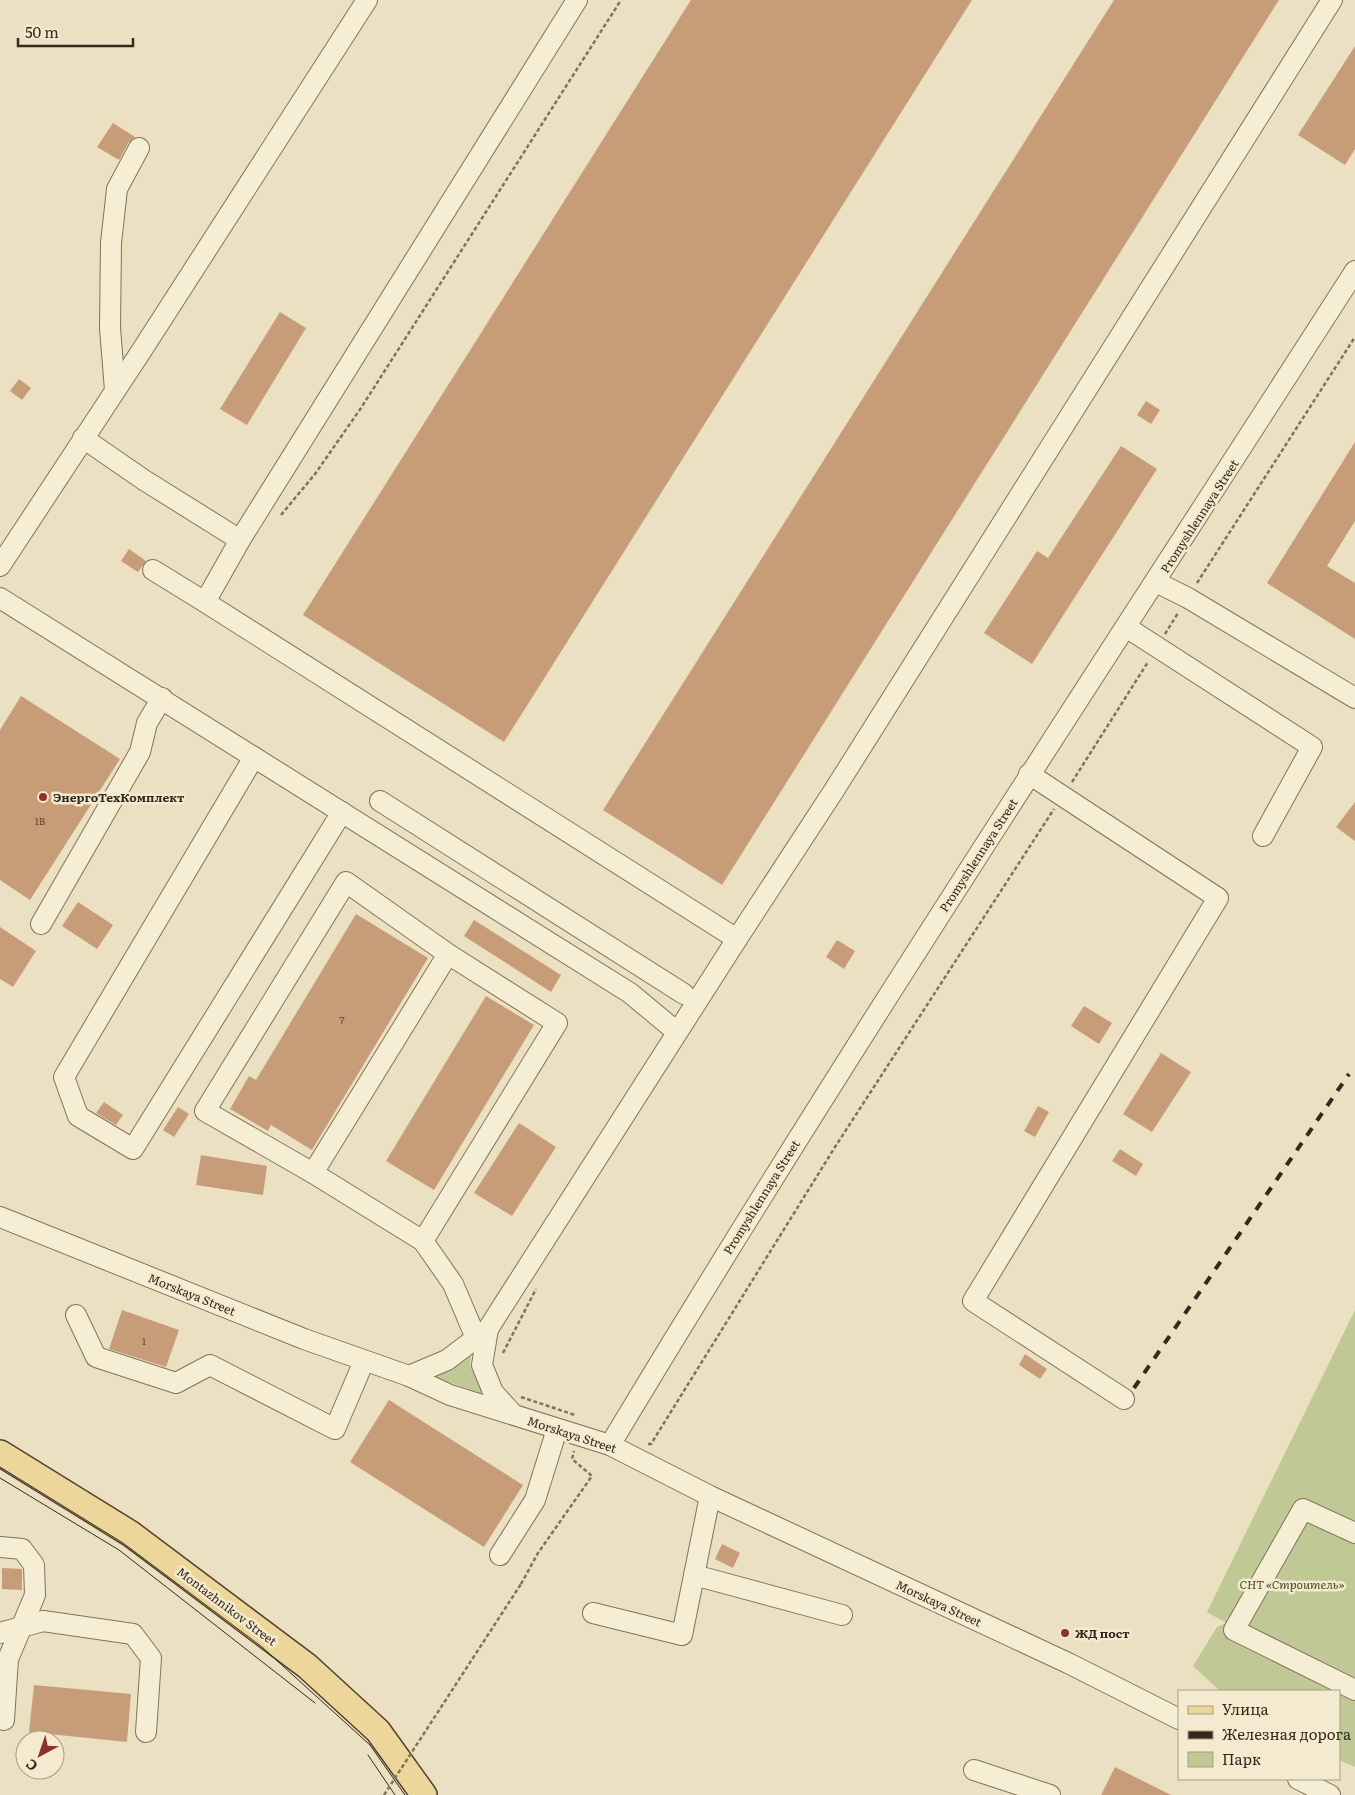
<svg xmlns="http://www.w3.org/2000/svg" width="1355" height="1795" viewBox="0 0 1355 1795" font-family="Literata,serif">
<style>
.green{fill:#c0c896}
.building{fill:#c79d79}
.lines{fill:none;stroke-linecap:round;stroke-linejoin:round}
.minor-casing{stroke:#83725a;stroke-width:22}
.major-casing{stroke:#51402e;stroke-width:28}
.path{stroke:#83725a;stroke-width:2.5;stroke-dasharray:4 2.5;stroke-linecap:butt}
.minor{stroke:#f6eed4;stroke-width:20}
.major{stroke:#edd69a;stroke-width:25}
.tram{stroke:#34291d;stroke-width:1}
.rail{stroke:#34291d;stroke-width:4;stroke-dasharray:9 9;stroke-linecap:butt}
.path-bridge{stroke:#83725a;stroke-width:2.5;stroke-dasharray:4 2.5;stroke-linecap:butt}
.poi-dot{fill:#8f312d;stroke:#f3ead0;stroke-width:2}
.labels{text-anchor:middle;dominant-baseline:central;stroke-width:5;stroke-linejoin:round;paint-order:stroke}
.number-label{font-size:10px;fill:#594634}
.street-label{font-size:12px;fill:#34291d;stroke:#f3ead0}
.poi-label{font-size:12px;font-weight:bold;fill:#34291d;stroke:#f3ead0;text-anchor:start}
.park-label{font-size:12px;font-style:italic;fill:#434f25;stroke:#f3ead0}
</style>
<rect width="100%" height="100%" fill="#ebe0c1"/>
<g class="green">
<path d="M1355 1310V1767L1339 1760V1691H1220L1193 1666 1217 1627 1226 1623 1207 1612Z"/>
<path d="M468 1353 471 1356 470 1365 483 1391 480 1393 437 1378 433 1373Z"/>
</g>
<g class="building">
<path d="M691 0H972L504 742 303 615Z"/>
<path d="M1114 0H1279L722 885 603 810Z"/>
<path d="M1355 46V149L1345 165 1298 135Z"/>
<path d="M113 123 135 137 129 142 119 160 97 147Z"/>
<path d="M280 312 306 328 247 425 220 409Z"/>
<path d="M19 379 31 388 22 400 10 391Z"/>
<path d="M1146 401 1160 410 1151 424 1137 415Z"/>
<path d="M1355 442V521L1327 566 1355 583V639L1267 583Z"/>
<path d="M1121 446 1157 469 1032 664 984 633 1037 551 1048 558Z"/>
<path d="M129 549 146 561 138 572 121 561Z"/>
<path d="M21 696 120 759 30 900 0 880V730Z"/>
<path d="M1355 802V841L1336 827Z"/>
<path d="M78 902 113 925 97 949 62 926Z"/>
<path d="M356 914 428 958 312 1150 271 1125 268 1131 230 1109 249 1076 256 1080Z"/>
<path d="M474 920 561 975 551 992 464 936Z"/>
<path d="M0 927 36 951 13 987 0 979Z"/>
<path d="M837 940 855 951 844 969 826 957Z"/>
<path d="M486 996 534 1025 434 1190 386 1161Z"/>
<path d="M1084 1006 1112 1023 1099 1044 1071 1026Z"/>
<path d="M1161 1053 1191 1072 1152 1132 1123 1114Z"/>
<path d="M104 1102 123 1115 116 1125 96 1113Z"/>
<path d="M1038 1106 1049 1112 1035 1137 1024 1131Z"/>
<path d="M178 1107 189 1114 174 1137 163 1130Z"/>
<path d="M519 1123 556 1147 512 1216 474 1193Z"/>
<path d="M1120 1149 1143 1164 1136 1176 1112 1161Z"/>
<path d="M201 1155 267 1166 263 1195 196 1185Z"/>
<path d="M122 1310 179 1330 166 1367 109 1349Z"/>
<path d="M1025 1354 1047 1369 1040 1379 1019 1365Z"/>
<path d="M389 1400 523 1485 484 1547 350 1462Z"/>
<path d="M722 1544 740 1553 733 1568 715 1559Z"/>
<path d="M2 1568 22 1569V1590L2 1589Z"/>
<path d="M34 1685 131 1694 127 1742 29 1732Z"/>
<path d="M1115 1767 1171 1795H1101Z"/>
</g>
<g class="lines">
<defs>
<g id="minor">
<path d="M115 390 110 328 111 243 117 189 139 148"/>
<path d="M83 438 144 480 240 540 577 0"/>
<path d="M240 540 205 602 737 939"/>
<path d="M0 566 142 350 367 0"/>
<path d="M153 570 205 602"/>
<path d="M1156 582 1188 598 1355 698"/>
<path d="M0 598 630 993 677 1032"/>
<path d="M1126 627 1312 747 1263 836"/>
<path d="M254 757 64 1077 78 1116 133 1149 342 812"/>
<path d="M1029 774 1218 898 973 1301 1124 1399"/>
<path d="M380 801 684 994"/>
<path d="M41 924 140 752 147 723 162 698"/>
<path d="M448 954 313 1173 423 1241 453 1284 476 1338"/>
<path d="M313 1173 205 1111 346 882 448 954 557 1023 423 1241"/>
<path d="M0 1217 304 1339 409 1376 450 1395 610 1445 710 1496 1068 1663 1179 1719"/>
<path d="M76 1315 96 1357 176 1383 210 1365 335 1429 364 1361"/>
<path d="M488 1329 482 1365 493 1392 511 1412"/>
<path d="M409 1376 447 1360 488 1329 737 939 833 792 1332 0"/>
<path d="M610 1445C849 1047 1105 661 1355 271"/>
<path d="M1355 1533 1303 1509 1234 1630 1355 1690"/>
<path d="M1 1547 22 1549 34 1565 35 1595 8 1659 4 1720"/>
<path d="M500 1555 535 1500 557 1429"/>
<path d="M694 1575 842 1615"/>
<path d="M593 1613 682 1635 710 1496"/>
<path d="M0 1633 43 1621 133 1634 151 1658 146 1732"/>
<path d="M974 1770 1050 1795"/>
<path d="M1298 1779 1330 1795"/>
</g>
<path id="major" d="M0 1453 131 1534 307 1666 378 1731 424 1795"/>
</defs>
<use href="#minor" class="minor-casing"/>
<use href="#major" class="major-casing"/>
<g class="path">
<path d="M281 515 315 474 361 408 621 0"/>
<path d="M1197 583 1355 337"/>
<path d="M1165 634 1178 613"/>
<path d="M1072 782 1148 662"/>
<path d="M503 1353 536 1289"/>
<path d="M521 1397 575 1415"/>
<path d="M648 1444H651L835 1147 1054 809"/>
<path d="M521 1584 538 1553 592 1476 572 1459 574 1451"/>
</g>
<use href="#minor" class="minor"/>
<use href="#major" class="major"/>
<g class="tram">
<path d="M0 1467 123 1543 262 1647 370 1745 405 1795"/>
<path d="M0 1478 119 1550 315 1703"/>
<path d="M368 1755 395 1795"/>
</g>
<path class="rail" d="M1134 1388 1349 1074"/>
<path class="path-bridge" d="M384 1795 521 1584"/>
</g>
<g class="poi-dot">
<circle cx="43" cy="797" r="5"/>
<circle cx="1065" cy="1633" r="5"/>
</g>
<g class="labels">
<g class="number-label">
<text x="40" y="820">1В</text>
<text x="342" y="1019">7</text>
<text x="144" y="1340">1</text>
</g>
<g class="street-label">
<text transform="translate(1199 516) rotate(-57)">Promyshlennaya Street</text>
<text transform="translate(978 855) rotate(-57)">Promyshlennaya Street</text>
<text transform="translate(761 1197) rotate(-58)">Promyshlennaya Street</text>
<text transform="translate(192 1294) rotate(22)">Morskaya Street</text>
<text transform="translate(572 1434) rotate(18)">Morskaya Street</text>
<text transform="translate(939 1603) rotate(25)">Morskaya Street</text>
<text transform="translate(227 1606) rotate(37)">Montazhnikov Street</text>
</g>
<g class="poi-label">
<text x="53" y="797">ЭнергоТехКомплект</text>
<text x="1075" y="1633">ЖД пост</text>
</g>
<g class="park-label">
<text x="1292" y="1584">СНТ «Строитель»</text>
</g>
</g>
<rect x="1178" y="1690" width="162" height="90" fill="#f3ead0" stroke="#a79d88"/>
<rect x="1188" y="1706" width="25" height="8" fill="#edd69a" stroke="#a79d88"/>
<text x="1222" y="1715" font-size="15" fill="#34291d">Улица</text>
<rect x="1188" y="1731" width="25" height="8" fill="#34291d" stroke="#a79d88"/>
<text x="1222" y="1740" font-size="15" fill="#34291d">Железная дорога</text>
<rect x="1188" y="1752" width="25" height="15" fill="#c0c896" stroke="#a79d88"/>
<text x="1222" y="1765" font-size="15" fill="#34291d">Парк</text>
<g transform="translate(40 1755) rotate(220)"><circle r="24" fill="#f3ead0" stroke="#a79d88"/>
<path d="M0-4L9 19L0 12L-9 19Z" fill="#8f312d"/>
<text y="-8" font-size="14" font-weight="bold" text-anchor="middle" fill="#34291d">С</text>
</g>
<path d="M18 38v8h115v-8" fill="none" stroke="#34291d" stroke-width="2.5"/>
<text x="25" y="38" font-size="15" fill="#34291d" stroke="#f3ead0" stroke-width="4" paint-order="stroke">50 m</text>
</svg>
